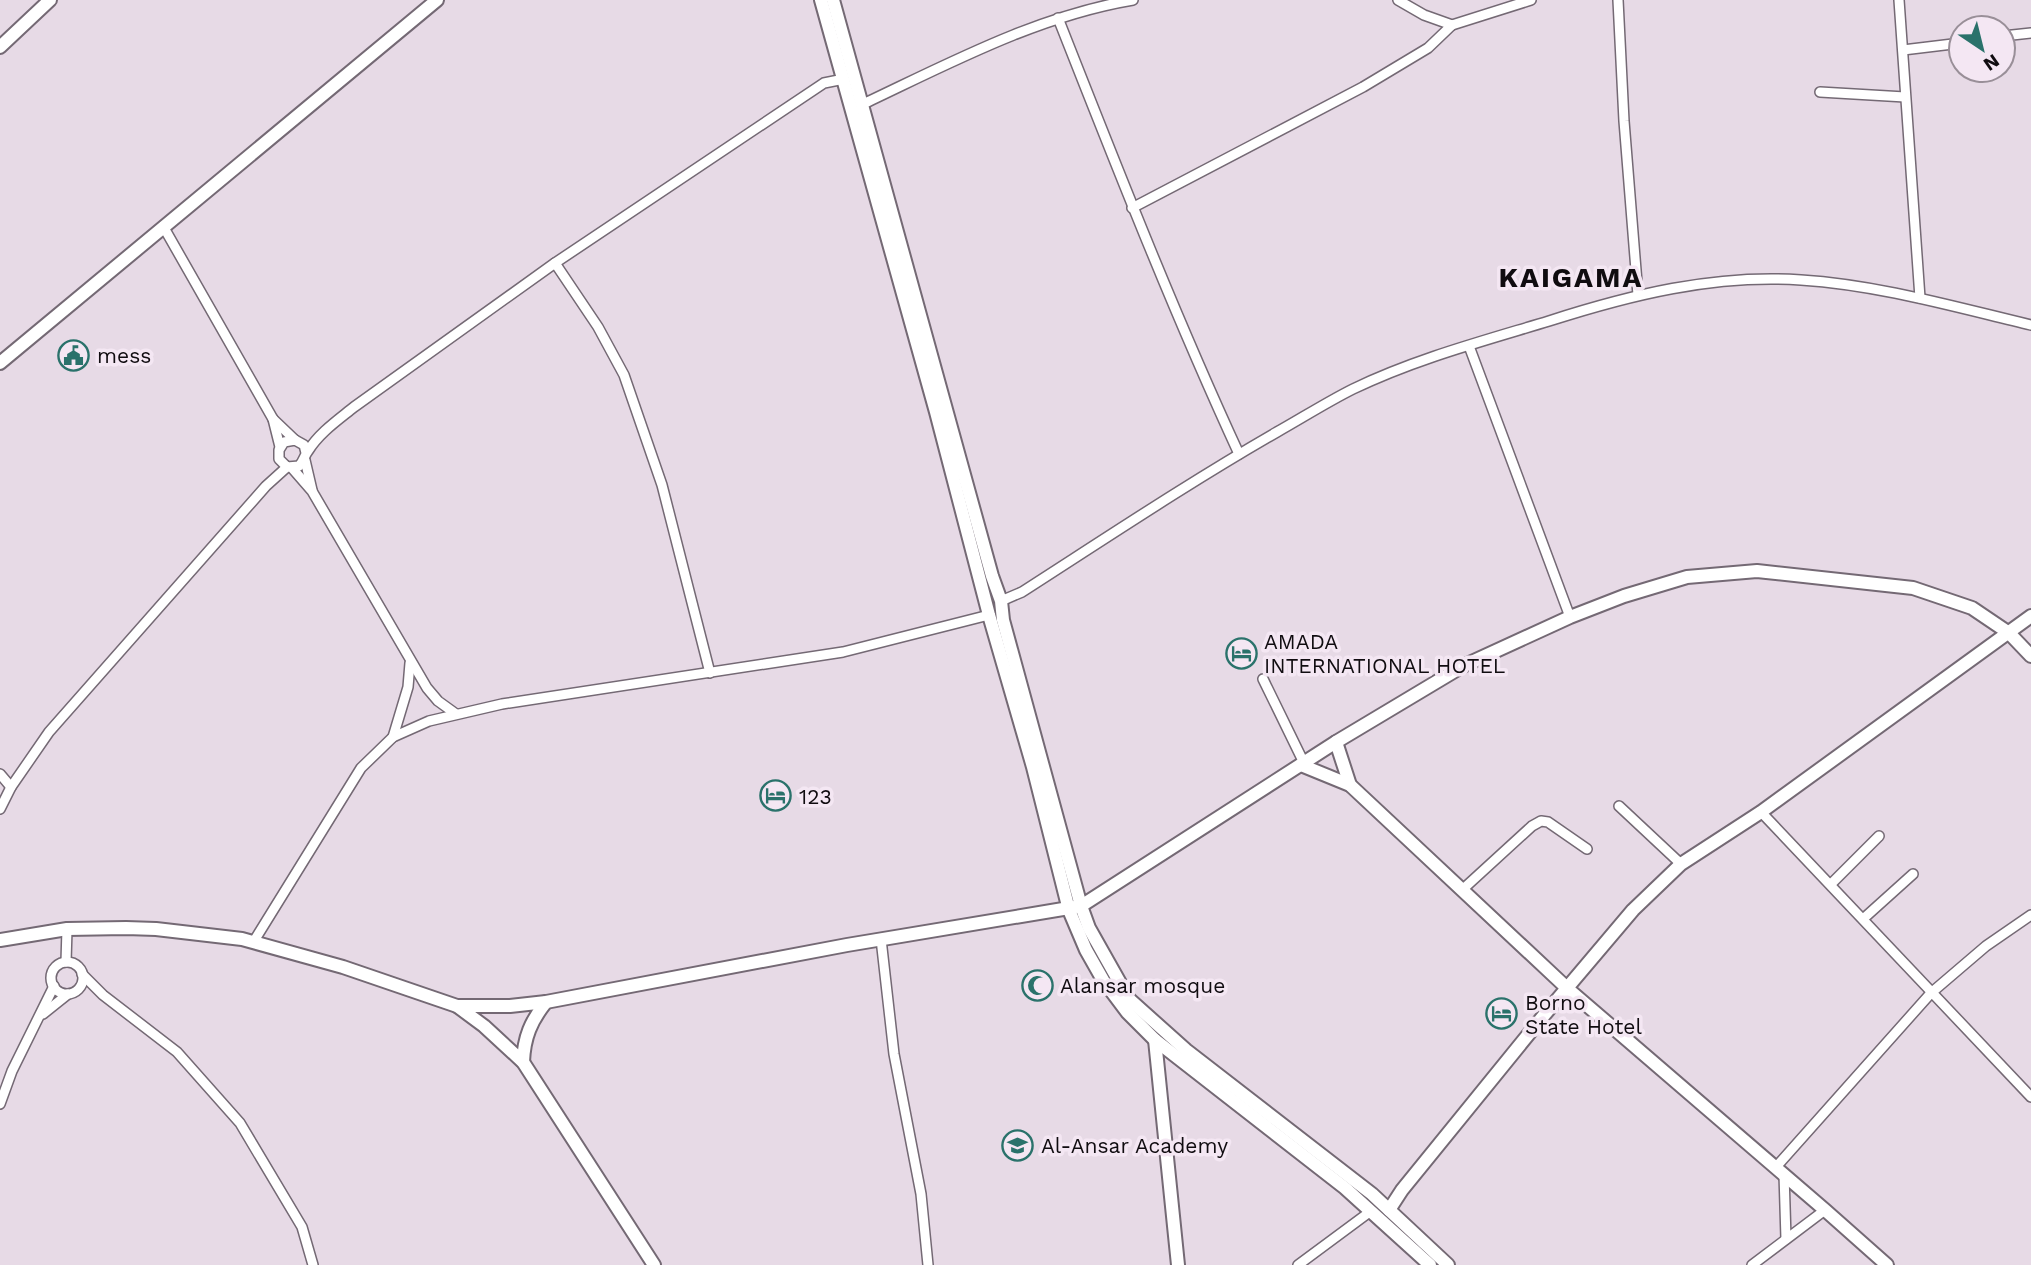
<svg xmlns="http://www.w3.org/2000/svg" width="2031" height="1265" viewBox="0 0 2031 1265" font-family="'Work Sans',sans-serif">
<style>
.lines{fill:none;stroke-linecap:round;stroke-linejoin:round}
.street-casing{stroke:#746974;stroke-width:12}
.secondary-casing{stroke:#746974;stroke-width:16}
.street{stroke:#fff;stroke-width:9}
.secondary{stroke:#fff;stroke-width:12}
.labels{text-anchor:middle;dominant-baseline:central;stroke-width:7;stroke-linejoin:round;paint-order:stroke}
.poi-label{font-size:21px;fill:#100c10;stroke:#f4e7f3;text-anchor:start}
.district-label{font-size:28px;font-weight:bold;letter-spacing:2px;fill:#100c10;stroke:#f4e7f3}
</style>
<rect width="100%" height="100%" fill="#e7dae6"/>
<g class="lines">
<defs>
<g id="street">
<path d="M1398 0 1424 15 1452 25 1531 0"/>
<path d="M1618 0 1624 121 1638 295"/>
<path d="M1899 0 1920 298"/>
<path d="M1058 18C1116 165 1173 311 1239 454"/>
<path d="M2003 36 2031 33"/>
<path d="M1903 50 1961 43"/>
<path d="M1820 92 1905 97"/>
<path d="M861 105C948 64 1037 16 1133 0"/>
<path d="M1132 208 1363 87 1428 48 1452 25"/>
<path d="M163 226 273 419 280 447"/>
<path d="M555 263 598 327 624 375 662 485 710 673"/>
<path d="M1469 346 1570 617"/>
<path d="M273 419 295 440"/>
<path d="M306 453 304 445 295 440 284 442 279 450V459L287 467 299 466C304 461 304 456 308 451 319 433 338 420 354 407L555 263 824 83 844 79"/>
<path d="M305 460 312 490"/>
<path d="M292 468 312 491 427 688 438 701 456 714"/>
<path d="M1001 601 1022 592C1106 538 1190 482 1277 432 1302 418 1327 402 1353 389 1415 359 1483 341 1549 321 1630 295 1714 274 1801 280 1879 285 1955 307 2031 325"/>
<path d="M1263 679 1304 763"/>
<path d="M393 737 408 687 410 663"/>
<path d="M0 774 11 787"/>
<path d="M1619 806 1681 864"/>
<path d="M0 809 11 787 49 732 266 486 287 467"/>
<path d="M1761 812 2031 1097"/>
<path d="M1831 884 1879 836"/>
<path d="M1462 890 1532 826 1541 821 1548 822 1587 849"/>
<path d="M1863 919 1913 874"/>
<path d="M881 939 894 1054 921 1194 928 1265"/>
<path d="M254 941 361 768 393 737 429 721 502 704 843 652 989 615"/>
<path d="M66 962 67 929"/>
<circle cx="67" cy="978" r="16"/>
<path d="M82 974 103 995 177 1052 240 1123 302 1227 313 1265"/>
<path d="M43 1014 68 994"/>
<path d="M0 1104 12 1071 54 986"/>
<path d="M1776 1167 1931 993 1986 946 2031 915"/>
<path d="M1784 1174 1786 1239"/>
<path d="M1298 1265 1371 1211"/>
<path d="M1752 1265 1825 1210"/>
</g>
<g id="secondary">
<path d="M821 0 936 412 989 615 1033 767 1069 910 1086 950 1103 980 1127 1012 1155 1040 1345 1188 1430 1265"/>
<path d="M833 0 992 576 1001 601 1003 620 1081 906 1089 928 1129 999 1186 1050 1372 1194 1448 1265"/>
<path d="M0 47 50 0"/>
<path d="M0 363 437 0"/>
<path d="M1336 742 1350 785"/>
<path d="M1301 765 1350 785 1568 989 1825 1210 1887 1265"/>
<path d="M0 940 67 929 126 928 156 929 242 939 343 967 457 1006 484 1026 523 1062 654 1265"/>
<path d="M457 1006H510L546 1002 847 945 1081 906 1336 742 1463 666 1570 617 1624 596 1687 577 1757 571 1913 588 1972 608 2009 633 2031 656"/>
<path d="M1155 1040 1178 1265"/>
<path d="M523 1062C524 1037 531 1021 546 1002"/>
<path d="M1389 1210 1402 1190 1545 1014 1633 910 1681 864 1761 812 2031 616"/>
</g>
</defs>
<use href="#street" class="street-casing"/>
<use href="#secondary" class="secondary-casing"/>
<use href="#street" class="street"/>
<use href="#secondary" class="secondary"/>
</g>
<defs>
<symbol id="civic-ring" viewBox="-11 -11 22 22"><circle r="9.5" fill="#f4e7f3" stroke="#2a726b" stroke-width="1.5"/><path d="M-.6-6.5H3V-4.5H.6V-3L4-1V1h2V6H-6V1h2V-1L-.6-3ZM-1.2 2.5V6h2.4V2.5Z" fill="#2a726b"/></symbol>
<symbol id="hotel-ring" viewBox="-11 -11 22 22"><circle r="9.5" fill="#f4e7f3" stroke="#2a726b" stroke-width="1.5"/><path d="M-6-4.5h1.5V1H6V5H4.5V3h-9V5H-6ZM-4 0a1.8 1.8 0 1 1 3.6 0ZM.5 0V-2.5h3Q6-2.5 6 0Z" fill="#2a726b"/></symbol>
<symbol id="mosque-ring" viewBox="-11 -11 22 22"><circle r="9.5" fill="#f4e7f3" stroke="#2a726b" stroke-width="1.5"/><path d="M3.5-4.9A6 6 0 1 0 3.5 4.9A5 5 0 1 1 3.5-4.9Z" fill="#2a726b"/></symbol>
<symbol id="school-ring" viewBox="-11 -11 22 22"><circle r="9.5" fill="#f4e7f3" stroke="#2a726b" stroke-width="1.5"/><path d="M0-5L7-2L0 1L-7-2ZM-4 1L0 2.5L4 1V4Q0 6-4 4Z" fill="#2a726b"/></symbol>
</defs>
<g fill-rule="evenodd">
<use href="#civic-ring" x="56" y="338" width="35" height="35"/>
<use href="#hotel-ring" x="1224" y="636" width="35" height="35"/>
<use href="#hotel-ring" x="758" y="778" width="35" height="35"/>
<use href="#mosque-ring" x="1020" y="968" width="35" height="35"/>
<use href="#hotel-ring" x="1484" y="996" width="35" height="35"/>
<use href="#school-ring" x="1000" y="1128" width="35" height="35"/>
</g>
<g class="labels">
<g class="poi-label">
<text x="97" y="355">mess</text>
<text x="1264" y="641">AMADA<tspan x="1264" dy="24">INTERNATIONAL HOTEL</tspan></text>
<text x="799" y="796">123</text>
<text x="1060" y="985">Alansar mosque</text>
<text x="1525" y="1002">Borno<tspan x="1525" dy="24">State Hotel</tspan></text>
<text x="1041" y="1145">Al-Ansar Academy</text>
</g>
<g class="district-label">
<text x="1571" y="277">KAIGAMA</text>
</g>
</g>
<g transform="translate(1982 49) rotate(145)"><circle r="33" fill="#f4e7f3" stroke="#998f98" stroke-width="2"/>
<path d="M0-5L12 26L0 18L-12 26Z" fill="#2a726b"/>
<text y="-10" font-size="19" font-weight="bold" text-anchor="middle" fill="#100c10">N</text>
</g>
</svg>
